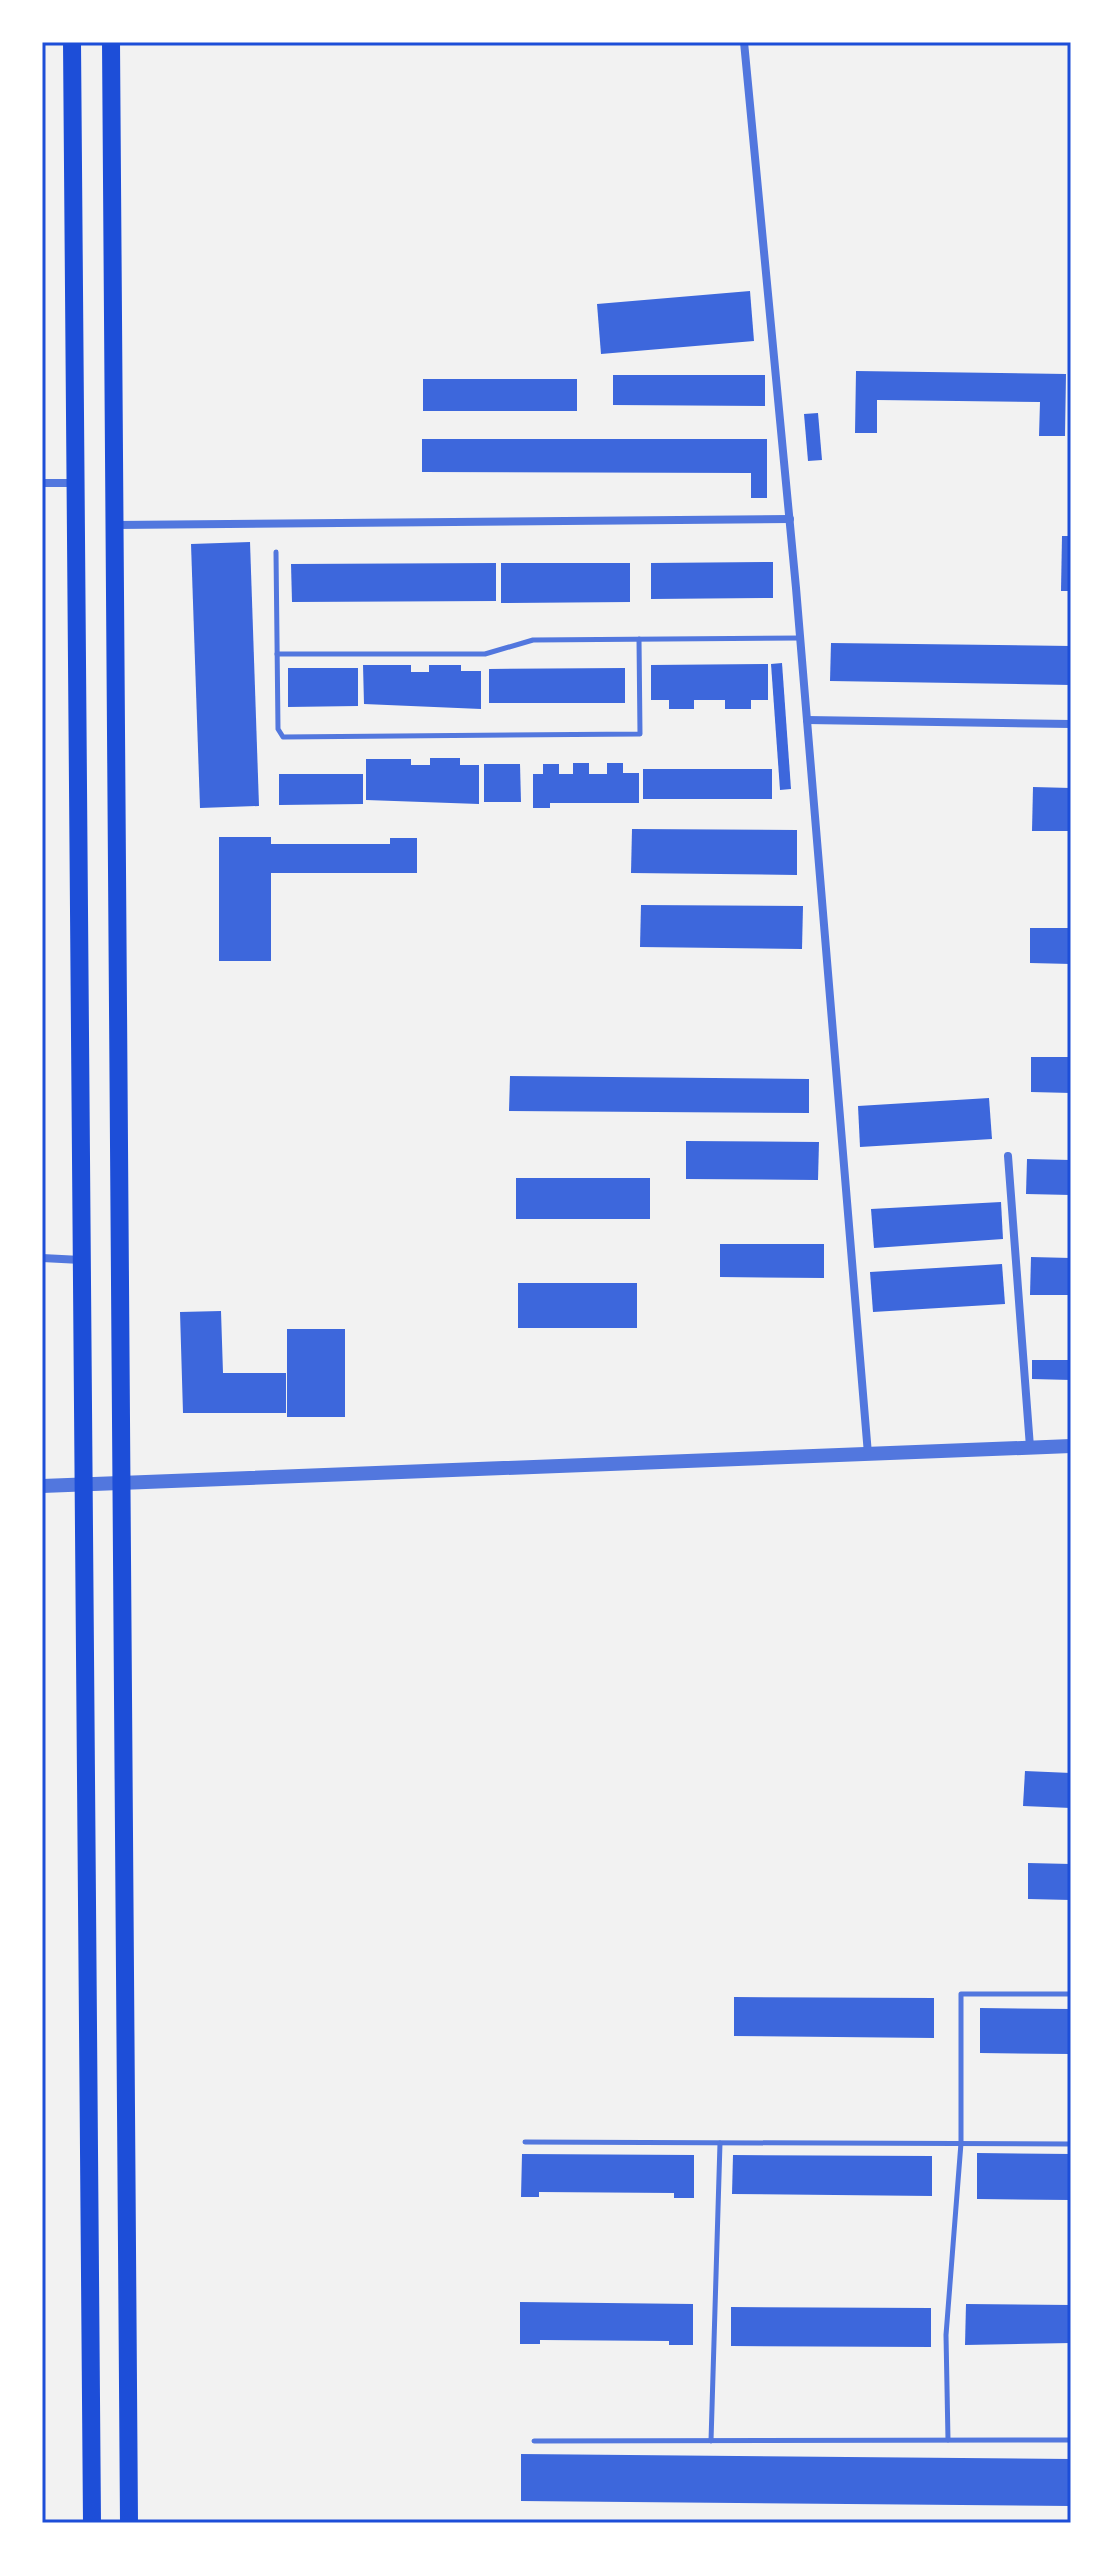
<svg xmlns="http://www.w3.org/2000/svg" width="1113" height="2565" viewBox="0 0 1113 2565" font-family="Commissioner,sans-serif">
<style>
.building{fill:#3d67dc}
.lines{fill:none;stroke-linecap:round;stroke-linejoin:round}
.service{stroke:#5277de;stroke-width:5}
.minor{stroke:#5277de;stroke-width:8}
.tertiary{stroke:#5277de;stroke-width:14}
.primary{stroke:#1d4ed8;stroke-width:18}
.neatline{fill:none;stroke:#1d4ed8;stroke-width:3}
</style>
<rect width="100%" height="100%" fill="#f2f2f2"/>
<g class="building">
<path d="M750 291 754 341 601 354 597 304Z"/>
<path d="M856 371 1066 374 1065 436H1039L1040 402 877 400V433H855Z"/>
<path d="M613 375H765V406L613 405Z"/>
<rect x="423" y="379" width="154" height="32"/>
<path d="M818 413 822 460 808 461 804 414Z"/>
<path d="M422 439H767V498H751V473L422 472Z"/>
<path d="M1062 536H1071V591H1061Z"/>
<path d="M250 542 259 806 200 808 191 544Z"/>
<path d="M773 562V598L651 599V563Z"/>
<path d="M496 563V601L292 602 291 564Z"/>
<path d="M501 563H630V602L501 603Z"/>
<path d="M831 643 1071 646V685L830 681Z"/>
<path d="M782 663 791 789 780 790 771 664Z"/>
<path d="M768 664V700H751V709H725V700H694V709H669V700H651V665Z"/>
<path d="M363 665H411V672H429V665H461V671H481V709L364 704Z"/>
<path d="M288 668H358V706L288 707Z"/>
<path d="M625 668V703H489V669Z"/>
<path d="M430 758H460V765H479V804L366 800V759H411V765H430Z"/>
<path d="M573 763H589V774H607V763H623V773H639V803H550V808H533V774H543V764H559V774H573Z"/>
<path d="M484 764H520L521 802H484Z"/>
<rect x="643" y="769" width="129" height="30"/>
<path d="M279 774H363V804L279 805Z"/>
<path d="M1033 787 1071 788V831H1032Z"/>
<path d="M632 829 797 830V875L631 873Z"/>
<path d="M219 837H271V844H390V838H417V873H271V961H219Z"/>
<path d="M641 905 803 906 802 949 640 947Z"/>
<path d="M1030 928H1071V964L1030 963Z"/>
<path d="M1031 1057H1071V1093L1031 1092Z"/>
<path d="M510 1076 809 1079V1113L509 1111Z"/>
<path d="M989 1098 992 1139 860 1147 858 1106Z"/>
<path d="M686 1141 819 1142 818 1180 686 1179Z"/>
<path d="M1027 1159 1071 1160V1195L1026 1194Z"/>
<rect x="516" y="1178" width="134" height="41"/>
<path d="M1001 1202 1003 1239 874 1248 871 1209Z"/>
<path d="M720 1244H824V1278L720 1277Z"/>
<path d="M1031 1257 1071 1258V1295H1030Z"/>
<path d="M1002 1264 1005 1304 873 1312 870 1272Z"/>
<rect x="518" y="1283" width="119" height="45"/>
<path d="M221 1311 223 1373H286V1413H183L180 1312Z"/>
<rect x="287" y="1329" width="58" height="88"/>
<path d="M1032 1360H1071V1380L1032 1379Z"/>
<path d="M1025 1771 1071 1773V1808L1023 1806Z"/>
<path d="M1028 1863 1071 1864V1900L1028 1899Z"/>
<path d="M734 1997 934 1998V2038L734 2036Z"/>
<path d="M980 2008 1071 2009V2054L980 2053Z"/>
<path d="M977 2153 1071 2154V2200L977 2199Z"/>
<path d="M522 2154 694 2155V2198H674V2193L539 2192V2197H521Z"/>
<path d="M733 2155 932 2156V2196L732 2194Z"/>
<path d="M520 2302 693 2304V2345H669V2341L540 2340V2344H520Z"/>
<path d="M966 2304 1071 2305V2343L965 2345Z"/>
<path d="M731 2307 931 2308V2347L731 2346Z"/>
<path d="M521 2454 1071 2459V2506L521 2501Z"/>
</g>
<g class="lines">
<g class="service">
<path d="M276 552 278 729 283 737 640 734 639 639"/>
<path d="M277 654H485L533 640 800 638"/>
<path d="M525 2142 1071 2144"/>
<path d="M948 2440 946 2335 961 2143V1994H1071"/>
<path d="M534 2441 1071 2440"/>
<path d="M711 2441 720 2143"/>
</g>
<g class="minor">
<path d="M744 42 796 588 868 1454"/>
<path d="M42 483H76"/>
<path d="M116 525 790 519"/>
<path d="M807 720 1071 724"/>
<path d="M1008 1156 1030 1447"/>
<path d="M42 1258 81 1260"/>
</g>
<path class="tertiary" d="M42 1486 1071 1446"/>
<g class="primary">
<path d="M72 42 92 2523"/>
<path d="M111 42 129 2523"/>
</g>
</g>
<rect width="1113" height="2565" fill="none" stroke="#ffffff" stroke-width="88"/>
<rect x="44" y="44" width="1025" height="2477" class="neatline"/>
</svg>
